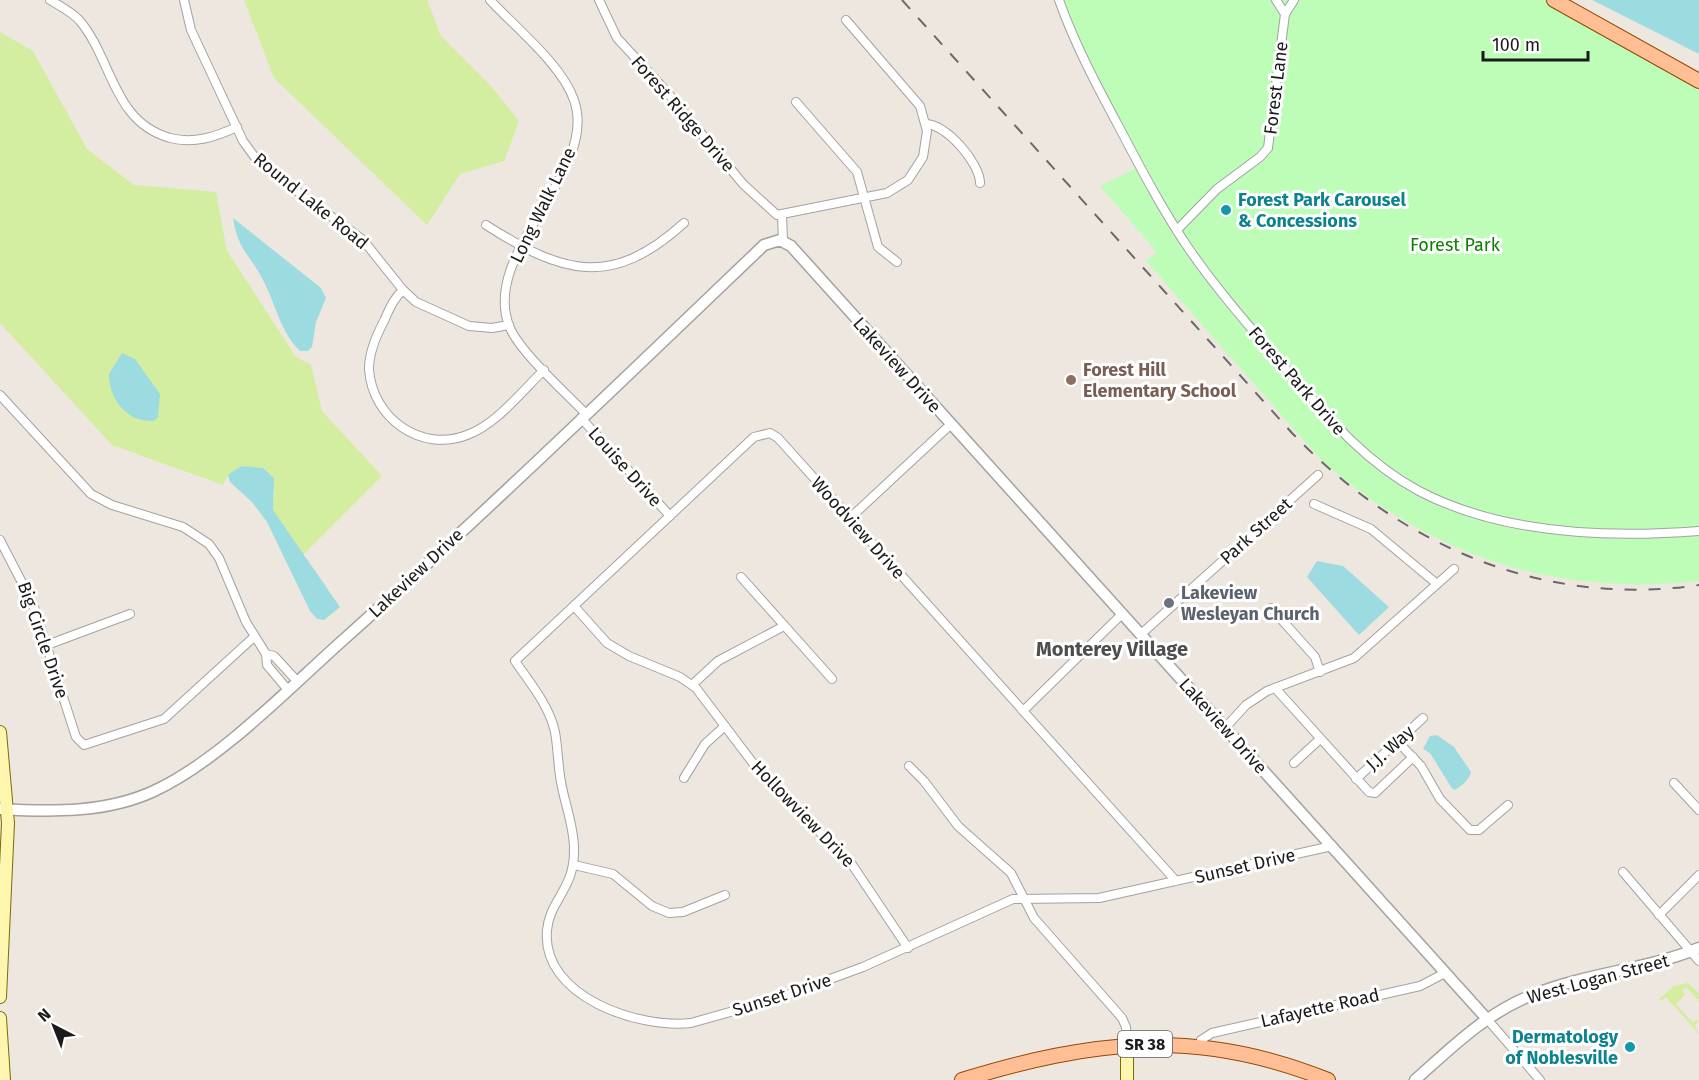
<svg xmlns="http://www.w3.org/2000/svg" width="1699" height="1080" viewBox="0 0 1699 1080" font-family="'Fira Sans',sans-serif">
<style>
.grass{fill:#d3eda1}
.park{fill:#befdb7}
.water{fill:#9cdce0}
.lines{fill:none;stroke-linecap:round;stroke-linejoin:round}
.minor-casing{stroke:#a2a2a2;stroke-width:10}
.tertiary-casing{stroke:#a2a2a2;stroke-width:13}
.secondary-casing{stroke:#756e00;stroke-width:14}
.primary-casing{stroke:#934900;stroke-width:16}
.minor{stroke:#fff;stroke-width:8}
.tertiary{stroke:#fff;stroke-width:10}
.secondary{stroke:#fef5ae;stroke-width:12}
.primary{stroke:#ffbe94;stroke-width:14}
.rail{stroke:#696969;stroke-width:2;stroke-dasharray:12 12;stroke-linecap:butt}
.culture-dot{fill:#0f9aa8;stroke:#fff;stroke-width:2}
.education-dot{fill:#8d6e63;stroke:#fff;stroke-width:2}
.worship-dot{fill:#6b7280;stroke:#fff;stroke-width:2}
.labels{text-anchor:middle;dominant-baseline:central;stroke-width:6;stroke-linejoin:round;paint-order:stroke}
.shield{fill:#fff;stroke:#5f5f5f;stroke-width:1.5}
.shield-label{font-size:16px;font-weight:bold;fill:#1b1b1b}
.street-label{font-size:18px;fill:#1b1b1b;stroke:#fff}
.culture-label{font-size:18px;font-weight:bold;fill:#0d838f;stroke:#fff;text-anchor:start}
.park-label{font-size:18px;fill:#0e8003;stroke:#fff}
.education-label{font-size:18px;font-weight:bold;fill:#785e54;stroke:#fff;text-anchor:start}
.worship-label{font-size:18px;font-weight:bold;fill:#5b616d;stroke:#fff;text-anchor:start}
.neighbourhood-label{font-size:20px;font-weight:bold;fill:#4e4e4e;stroke:#fff}
</style>
<rect width="100%" height="100%" fill="#eee7e0"/>
<g class="grass">
<path d="M244 0H427L441 36 491 86 519 121 504 161 460 174 427 225 274 78Z"/>
<path d="M0 32 33 51 87 149 134 185 216 192 227 251 296 357 311 365 322 411 382 476 303 555 272 510 275 492 228 475 223 485 112 445 0 323Z"/>
<path d="M1688 983 1699 993V1001L1686 987 1682 991 1685 995 1676 1004 1693 1023 1697 1019 1699 1021 1695 1025 1699 1034 1666 997 1661 1001 1659 999 1674 986Z"/>
</g>
<path class="park" d="M1060 0H1555L1699 82V581C1554 597 1432 556 1322 461L1146 261 1157 252 1100 186 1135 169Z"/>
<g class="water">
<path d="M1592 0H1699V54Z"/>
<path d="M233 218 321 288 326 298 316 322 312 347 308 351H300C280 331 276 305 263 280 250 254 238 251 233 218Z"/>
<path d="M122 353 135 359 160 394 158 417 154 421C127 423 109 399 109 374Z"/>
<path d="M241 466 263 468 274 478 273 510 340 607 324 620 317 619 310 611 267 522 252 502 230 482 228 475Z"/>
<path d="M1317 561 1343 566 1389 607 1359 635 1307 577Z"/>
<path d="M1430 736 1437 735 1454 747 1471 772C1470 779 1461 787 1454 790L1451 787 1430 753 1423 749Z"/>
</g>
<g class="lines">
<defs>
<g id="minor">
<path d="M50 0C60 6 72 12 80 21 113 61 113 122 170 138 194 144 215 137 237 127"/>
<path d="M184 0 191 30 243 141 259 163 363 240 403 290 416 302 469 326 492 328 509 325"/>
<path d="M490 0C516 28 562 65 574 100 600 173 478 253 510 328 521 353 565 392 585 413"/>
<path d="M599 0 617 38 667 92 743 184 777 215 887 193 908 180 923 157 927 131 920 106 846 20"/>
<path d="M1059 0C1075 45 1097 86 1119 127 1141 169 1163 211 1189 249 1220 294 1257 335 1292 376 1330 420 1367 463 1419 491 1501 534 1609 538 1699 531"/>
<path d="M1276 0 1285 14"/>
<path d="M796 102 857 172 878 247 897 262"/>
<path d="M926 124C946 124 980 163 980 183"/>
<path d="M782 215 783 241"/>
<path d="M486 225C563 274 611 289 684 223"/>
<path d="M1177 230 1217 189 1260 157 1268 148 1285 14 1294 0"/>
<path d="M403 290C393 299 389 310 384 321 376 336 369 352 369 369 372 418 421 453 467 435 497 424 522 391 544 370"/>
<path d="M0 395 91 494 112 505 183 527 209 544 219 558 246 622 266 654 267 665 288 690"/>
<path d="M581 418 670 516"/>
<path d="M1314 504 1371 529 1437 584"/>
<path d="M850 518 950 425"/>
<path d="M0 540 33 604 76 737 84 745 164 719 254 637"/>
<path d="M741 577 832 679"/>
<path d="M574 606 607 643 629 656 680 677 696 688 762 775 851 863 908 948"/>
<path d="M1271 608 1315 657 1320 672"/>
<path d="M1140 635 1318 475"/>
<path d="M47 645 130 614"/>
<path d="M266 654 274 656 297 681"/>
<path d="M692 685 718 661 784 626"/>
<path d="M1275 688 1369 792 1375 793 1413 757"/>
<path d="M1023 711 1122 614"/>
<path d="M1225 728 1246 705 1267 691 1354 658 1454 569"/>
<path d="M1397 741 1421 766 1440 799 1470 830H1479L1508 805"/>
<path d="M1294 763 1320 739"/>
<path d="M909 766 924 781 958 826 1011 873 1034 918 1122 1018 1126 1027 1127 1045"/>
<path d="M684 778 705 744 725 726"/>
<path d="M1356 779 1423 718"/>
<path d="M1674 783 1699 810"/>
<path d="M574 865 613 874 652 906 669 913 683 912 725 895"/>
<path d="M1623 872 1699 961"/>
<path d="M1176 881 778 438 770 433 754 437 515 661C530 683 549 705 555 732 558 749 558 766 561 782 565 805 574 826 574 849 575 889 550 899 547 930 541 997 639 1029 691 1023L773 1000 863 967 1013 899 1099 898 1332 846"/>
<path d="M1659 915 1699 875"/>
<path d="M1487 1019 1540 1080"/>
<path d="M1198 1047 1201 1040 1212 1033 1420 986 1445 973"/>
</g>
<g id="tertiary">
<path d="M0 809C51 812 107 813 154 791 219 761 288 689 342 641 485 513 625 378 764 245L780 240 791 246 1487 1019"/>
<path d="M1415 1080C1451 1048 1486 1013 1532 995 1586 973 1645 970 1699 948"/>
</g>
<g id="secondary">
<path d="M0 732 8 823 0 997"/>
<path d="M0 1018 4 1080"/>
<path d="M1127 1080V1045"/>
</g>
<g id="primary">
<path d="M1554 0 1699 81"/>
<path d="M962 1080C1093 1040 1197 1027 1328 1080"/>
</g>
</defs>
<use href="#minor" class="minor-casing"/>
<use href="#tertiary" class="tertiary-casing"/>
<use href="#secondary" class="secondary-casing"/>
<use href="#primary" class="primary-casing"/>
<use href="#minor" class="minor"/>
<use href="#tertiary" class="tertiary"/>
<use href="#secondary" class="secondary"/>
<use href="#primary" class="primary"/>
<path class="rail" d="M902 0 1292 433C1399 545 1543 608 1699 585"/>
</g>
<g class="culture-dot">
<circle cx="1226" cy="210" r="6"/>
<circle cx="1630" cy="1047" r="6"/>
</g>
<circle class="education-dot" cx="1071" cy="380" r="6"/>
<circle class="worship-dot" cx="1169" cy="603" r="6"/>
<g class="labels">
<rect class="shield" x="1118" y="1031" width="54" height="26" rx="4.5"/>
<g class="shield-label">
<text x="1145" y="1044">SR 38</text>
</g>
<g class="street-label">
<text transform="translate(1276 88) rotate(-83)">Forest Lane</text>
<text transform="translate(683 114) rotate(49)">Forest Ridge Drive</text>
<text transform="translate(311 201) rotate(39)">Round Lake Road</text>
<text transform="translate(543 205) rotate(-64)">Long Walk Lane</text>
<text transform="translate(897 365) rotate(48)">Lakeview Drive</text>
<text transform="translate(1297 381) rotate(49)">Forest Park Drive</text>
<text transform="translate(625 467) rotate(48)">Louise Drive</text>
<text transform="translate(858 528) rotate(48)">Woodview Drive</text>
<text transform="translate(1256 531) rotate(-42)">Park Street</text>
<text transform="translate(416 573) rotate(-43)">Lakeview Drive</text>
<text transform="translate(43 640) rotate(71)">Big Circle Drive</text>
<text transform="translate(1223 726) rotate(48)">Lakeview Drive</text>
<text transform="translate(1390 748) rotate(-42)">J.J. Way</text>
<text transform="translate(803 814) rotate(46)">Hollowview Drive</text>
<text transform="translate(1245 866) rotate(-13)">Sunset Drive</text>
<text transform="translate(1598 979) rotate(-15)">West Logan Street</text>
<text transform="translate(782 995) rotate(-18)">Sunset Drive</text>
<text transform="translate(1320 1008) rotate(-13)">Lafayette Road</text>
</g>
<g class="culture-label">
<text x="1238" y="200">Forest Park Carousel<tspan x="1238" dy="21">&amp; Concessions</tspan></text>
<text x="1618" y="1037" text-anchor="end">Dermatology<tspan x="1618" dy="21">of Noblesville</tspan></text>
</g>
<g class="park-label">
<text x="1455" y="245">Forest Park</text>
</g>
<g class="education-label">
<text x="1083" y="370">Forest Hill<tspan x="1083" dy="21">Elementary School</tspan></text>
</g>
<g class="worship-label">
<text x="1181" y="593">Lakeview<tspan x="1181" dy="21">Wesleyan Church</tspan></text>
</g>
<g class="neighbourhood-label">
<text x="1112" y="649">Monterey Village</text>
</g>
</g>
<g transform="translate(54 1026) rotate(318)" stroke="#ffffff" stroke-width="4.5" paint-order="stroke">
<path d="M0-4.5L10 22L0 15L-10 22Z" fill="#1b1b1b"/>
<text y="-9" font-size="16" font-weight="bold" text-anchor="middle" fill="#1b1b1b">N</text>
</g>
<path d="M1483 51v9h105v-9" fill="none" stroke="#1b1b1b" stroke-width="3"/>
<text x="1492" y="51" font-size="18" fill="#1b1b1b" stroke="#ffffff" stroke-width="4.5" paint-order="stroke">100 m</text>
</svg>
